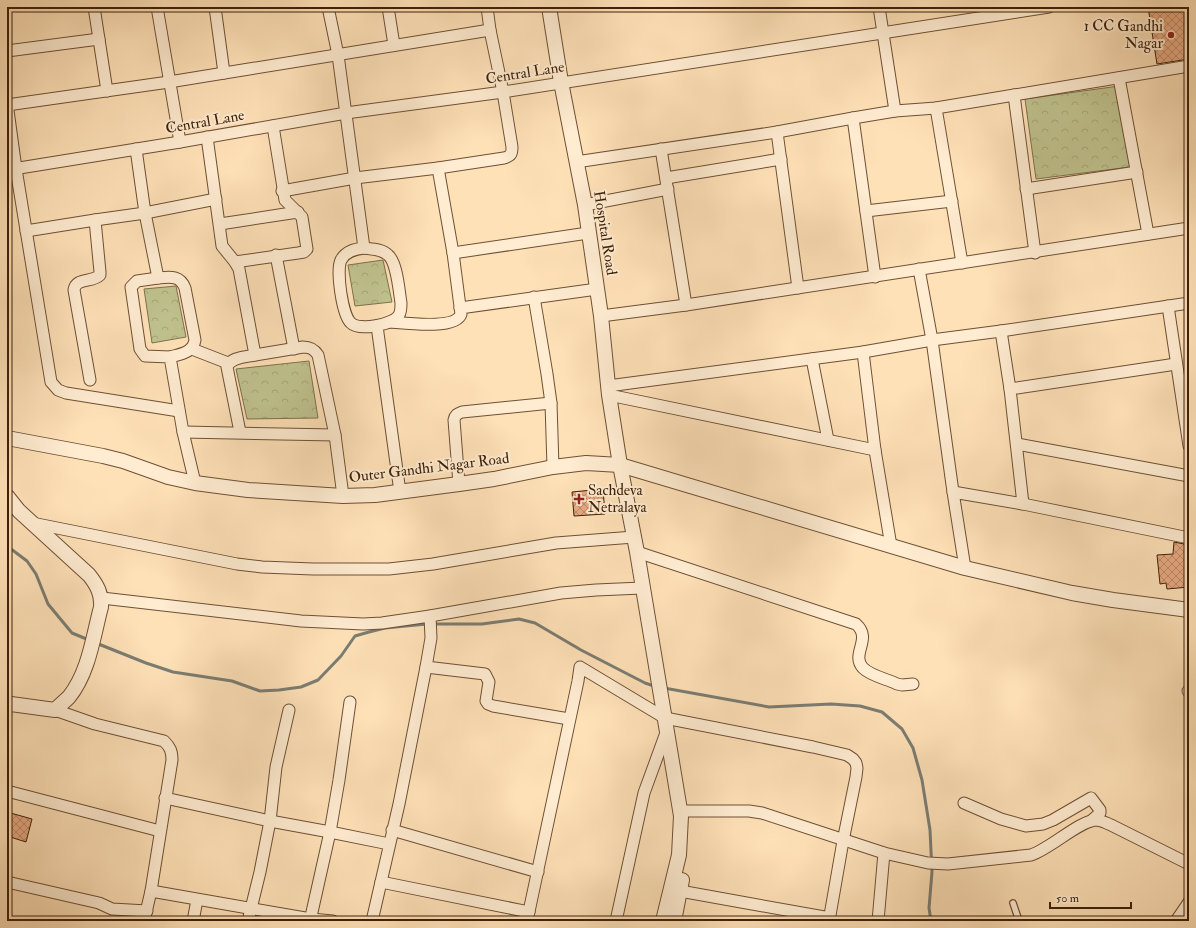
<svg xmlns="http://www.w3.org/2000/svg" width="1196" height="928" viewBox="0 0 1196 928" font-family="'IM FELL Double Pica',serif">
<style>
.forest{fill:url(#forest-crowns);stroke:#7e724c}
.lines{fill:none;stroke-linecap:round;stroke-linejoin:round}
.stream{stroke:#7b7d73;stroke-width:3}
.building{fill:url(#building-cross-hatch);stroke:#3d2009}
.service-casing{stroke:#6e5035;stroke-width:8}
.minor-casing{stroke:#6e5035;stroke-width:13}
.tertiary-casing{stroke:#6e5035;stroke-width:16}
.service{stroke:#ffecd1;stroke-width:5.5}
.minor{stroke:#ffecd1;stroke-width:11}
.tertiary{stroke:#ffecd1;stroke-width:14}
.poi-dot{fill:#8f2418;stroke:#ffecd1;stroke-width:1.5}
.labels{text-anchor:middle;dominant-baseline:central;stroke-width:4;stroke-linejoin:round;paint-order:stroke}
.poi-label{font-size:15px;fill:#3d2009;stroke:#ffecd1;text-anchor:end}
.street-label{font-size:15px;fill:#3d2009;stroke:#ffecd1}
</style>
<defs>
<pattern id="forest-crowns" width="20" height="18" patternUnits="userSpaceOnUse"><rect width="20" height="18" fill="#c0c38f"/><path d="M2 6a3 3 0 1 1 6 0M12 15a3 3 0 1 1 6 0" fill="none" stroke="#a6a77a"/></pattern>
<pattern id="building-cross-hatch" width="8" height="8" patternUnits="userSpaceOnUse"><rect width="8" height="8" fill="#e8aa82"/><path d="M0 0l8 8M0 8l8-8" fill="none" stroke="#bd8a69"/></pattern>
</defs>
<rect width="100%" height="100%" fill="#ffe1b8"/>
<filter id="stains"><feTurbulence type="fractalNoise" baseFrequency=".005" numOctaves="4"/><feColorMatrix values="0 0 0 0 .2 0 0 0 0 .09 0 0 0 0 .02 0 0 0 .5 -.17"/></filter>
<radialGradient id="worn" r=".72"><stop offset=".6" stop-color="#630" stop-opacity="0"/><stop offset="1" stop-color="#630" stop-opacity=".3"/></radialGradient>
<g class="forest">
<path d="M1119 86 1130 167 1036 179 1025 99Z"/>
<path d="M383 260 392 302 355 306 348 265Z"/>
<path d="M176 286 186 337 152 343 144 289Z"/>
<path d="M309 361 318 418 247 419 236 369Z"/>
</g>
<g class="lines">
<g class="stream">
<path d="M7 546 27 561 36 574 48 604 72 633 89 640"/>
<path d="M433 624H482L519 619 535 623 581 650 645 683 654 686"/>
<path d="M96 643 146 663 173 672 232 681 260 691 279 690 301 687 318 680 341 656 355 636 369 632 385 628 427 624"/>
<path d="M664 688 769 707 831 704 860 706 882 712 902 729 913 748 922 780 930 830 932 872 929 908 931 921"/>
</g>
</g>
<g class="building">
<path d="M1148 7H1189V59L1157 64Z"/>
<path d="M603 489 605 514 574 516 572 492Z"/>
<path d="M1174 542 1189 545V587L1167 589 1166 583 1160 584 1157 555 1173 554Z"/>
<path d="M7 812 32 819 26 842 7 836Z"/>
</g>
<g class="lines">
<defs>
<path id="service" d="M1013 903 1019 921"/>
<g id="minor">
<path d="M94 7 107 91"/>
<path d="M157 7 180 142"/>
<path d="M215 7 224 73"/>
<path d="M328 7 338 55 364 248"/>
<path d="M388 7 394 45"/>
<path d="M879 7 895 111"/>
<path d="M7 51 99 39"/>
<path d="M1119 78 1148 234"/>
<path d="M1014 95 1035 253"/>
<path d="M7 103 16 169 51 382 58 390 66 393 179 411"/>
<path d="M7 105 169 82 490 30"/>
<path d="M936 108 962 263"/>
<path d="M777 132 798 288"/>
<path d="M207 137 222 246 235 262 239 269 255 355 303 347C310 347 314 349 318 355L335 435 343 496"/>
<path d="M136 149 145 213 158 278 137 281 131 287 140 349 145 356 170 357 183 432 195 483"/>
<path d="M661 149 686 305"/>
<path d="M576 162 777 132 853 118"/>
<path d="M7 170 180 142 346 113 503 92 1049 7"/>
<path d="M666 178 781 159"/>
<path d="M1026 189 1137 172"/>
<path d="M282 191 355 178 438 168 504 158C511 156 512 154 512 147L503 92 490 30 487 7"/>
<path d="M585 205 668 189"/>
<path d="M866 211 952 201"/>
<path d="M220 224 298 212"/>
<path d="M26 231 95 220 145 213 216 199"/>
<path d="M364 248C372 249 382 249 388 255 397 262 399 291 401 303 401 306 401 312 399 315 393 325 359 331 351 323 342 315 336 270 341 260 346 251 355 249 364 248Z"/>
<path d="M453 253 588 233"/>
<path d="M276 255 294 349"/>
<path d="M235 262 298 253 304 252 307 249 302 217 285 200 273 126"/>
<path d="M919 269 932 340 953 492"/>
<path d="M875 277 853 118 895 111 936 108 1189 66"/>
<path d="M158 278C170 277 180 275 185 288L195 340C193 353 180 354 170 357"/>
<path d="M534 297 547 374 551 403 553 467"/>
<path d="M1168 306 1189 446"/>
<path d="M460 308 597 289"/>
<path d="M601 316 686 305 1189 228"/>
<path d="M390 322C404 323 456 330 461 314L453 253 438 168"/>
<path d="M377 326 400 492"/>
<path d="M1001 331 1010 389"/>
<path d="M192 349 228 363"/>
<path d="M812 359 828 440"/>
<path d="M90 380 74 290C76 277 92 283 100 275V272L95 220"/>
<path d="M608 386 863 352 932 340 1001 331 1189 303"/>
<path d="M609 395 875 450 863 352"/>
<path d="M183 432 335 435"/>
<path d="M240 432 227 367C230 357 246 357 255 355"/>
<path d="M1017 444 1189 476"/>
<path d="M875 450 891 546"/>
<path d="M459 484 454 420C455 415 457 414 462 412L551 403"/>
<path d="M1023 504 1189 538"/>
<path d="M32 523 237 564 262 567 313 569H389L433 564 556 543 634 537"/>
<path d="M637 552 856 624C873 639 850 654 863 668 871 676 887 679 897 684L902 685 913 684"/>
<path d="M965 568 953 492 1023 504 1010 389 1176 364"/>
<path d="M102 598 301 621 363 624 382 623 430 616 561 593 596 590 642 588"/>
<path d="M426 667 485 674 489 682 486 701 488 704 493 706 569 719"/>
<path d="M1188 691 1189 690"/>
<path d="M55 710 95 724 164 741C170 747 172 751 172 760L151 891 144 921"/>
<path d="M7 791 160 831"/>
<path d="M165 798 270 821 330 832 389 844"/>
<path d="M964 803 1001 819 1026 826 1043 824 1053 820 1091 798 1100 810V813L1091 821"/>
<path d="M681 811H749L762 813 884 853 928 863 948 864 1031 855C1050 849 1079 821 1096 820 1101 820 1106 823 1111 825L1189 864"/>
<path d="M392 830 538 872"/>
<path d="M7 882 99 903 112 909 147 911"/>
<path d="M381 882 529 912"/>
<path d="M151 891 311 919 333 921"/>
<path d="M680 891 830 918"/>
<path d="M193 921 197 900"/>
<path d="M248 921 260 872 270 821 276 767 289 710"/>
<path d="M310 921 330 832 339 780 350 702"/>
<path d="M372 921 399 804 426 667 431 638 430 616"/>
<path d="M527 921 578 681 580 667 665 718 813 747 847 755 853 759 856 763 857 768 856 777 843 841 829 921"/>
<path d="M616 921 644 793 667 730"/>
<path d="M878 921 884 853"/>
<path d="M1176 921 1189 902"/>
</g>
<g id="tertiary">
<path d="M549 7 561 82 585 205 601 316 609 395 620 465 637 552 681 816 679 855 663 921"/>
<path d="M7 438 103 456 123 461 168 477 195 483 248 490 343 496 375 495 459 484 494 479 553 467 586 463 620 465 965 568 1072 593 1113 600 1189 610"/>
<path d="M7 496 19 511 89 575C97 585 102 594 101 607 93 637 89 672 69 697 65 701 60 705 55 710L11 704 7 706"/>
<path d="M674 921 682 880"/>
</g>
</defs>
<use href="#service" class="service-casing"/>
<use href="#minor" class="minor-casing"/>
<use href="#tertiary" class="tertiary-casing"/>
<use href="#service" class="service"/>
<use href="#minor" class="minor"/>
<use href="#tertiary" class="tertiary"/>
</g>
<g class="poi-dot">
<circle cx="1171" cy="35" r="4"/>
<path d="M577 493h4v4h4v4h-4v4h-4v-4h-4v-4h4z"/>
</g>
<g class="labels">
<g class="poi-label">
<text x="1163" y="26">1 CC Gandhi<tspan x="1163" dy="17">Nagar</tspan></text>
<text x="588" y="490" text-anchor="start">Sachdeva<tspan x="588" dy="17">Netralaya</tspan></text>
</g>
<g class="street-label">
<text transform="translate(525 73) rotate(-9)">Central Lane</text>
<text transform="translate(205 122) rotate(-10)">Central Lane</text>
<text transform="translate(605 233) rotate(81)">Hospital Road</text>
<text transform="translate(429 468) rotate(-7)">Outer Gandhi Nagar Road</text>
</g>
</g>
<rect width="1196" height="928" fill="none" stroke="#ffe1b8" stroke-width="24"/>
<rect x="8" y="8" width="1180" height="912" fill="none" stroke="#3d2009" stroke-width="2"/>
<rect x="12" y="12" width="1172" height="904" fill="none" stroke="#3d2009"/>
<path d="M1050 902v6h81v-6" fill="none" stroke="#3d2009" stroke-width="2"/>
<text x="1056" y="902" font-size="12" fill="#3d2009" stroke="#ffecd1" stroke-width="3" paint-order="stroke">50 m</text>
<rect width="100%" height="100%" filter="url(#stains)"/>
<rect width="100%" height="100%" fill="url(#worn)"/>
</svg>
